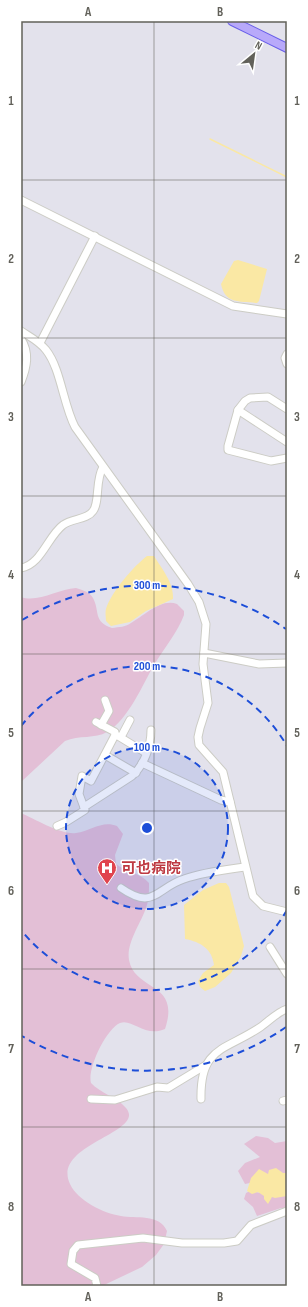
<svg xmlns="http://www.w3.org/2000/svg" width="308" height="1307" viewBox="0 0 308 1307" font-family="'Sofia Sans Condensed','Noto Sans JP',sans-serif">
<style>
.green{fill:#e3bfd6}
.water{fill:#fae8a4}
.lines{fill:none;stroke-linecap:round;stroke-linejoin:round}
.stream{stroke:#fae8a4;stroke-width:1.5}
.minor-casing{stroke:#ccccc5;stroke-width:9}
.major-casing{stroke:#685ee9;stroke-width:10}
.minor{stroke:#fff;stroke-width:7}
.major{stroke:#b8a9fa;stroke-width:8}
.grid{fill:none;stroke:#62615a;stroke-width:1;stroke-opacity:0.55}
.ring{fill:none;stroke:#1d4ed8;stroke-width:2;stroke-dasharray:7 5}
.labels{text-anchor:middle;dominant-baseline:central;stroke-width:3;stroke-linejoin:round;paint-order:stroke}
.health-label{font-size:15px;font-weight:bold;fill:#be3a42;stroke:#fff;text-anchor:start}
.centre{fill:#1d4ed8;stroke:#fff;stroke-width:2}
.ring-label{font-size:12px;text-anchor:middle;font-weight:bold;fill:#1d4ed8;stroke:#fff;stroke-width:3;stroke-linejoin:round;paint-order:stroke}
.neatline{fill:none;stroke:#62615a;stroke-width:1.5}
.grid-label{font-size:13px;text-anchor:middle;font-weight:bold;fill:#62615a}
</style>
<rect width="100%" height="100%" fill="#e3e2ec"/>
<g class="green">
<path d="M76 588C82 590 90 592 93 598 100 611 93 622 112 628 119 627 126 627 131 623 144 616 161 598 177 604L184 611V615C178 632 164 648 154 665 143 684 128 720 107 732 95 739 79 735 65 741L21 782V597C38 603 58 589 76 588Z"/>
<path d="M21 813C35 819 61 835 76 833 91 831 102 820 117 826L123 834 115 855 116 864C126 872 141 873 149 883 149 892 149 900 146 908 141 923 126 943 129 960 135 992 181 981 165 1029 145 1038 132 1018 120 1023 106 1029 87 1069 91 1083 100 1093 117 1097 126 1108 147 1133 51 1144 70 1184 78 1201 103 1213 121 1216 136 1219 159 1213 167 1231L164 1244 156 1255 142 1267 102 1286H21Z"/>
<path d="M256 1136 268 1138 275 1143 287 1141V1175L245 1184 238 1171 245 1163 260 1157 244 1144Z"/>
<path d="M250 1191 272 1195 287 1194V1208H281L257 1216 253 1207 244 1199 246 1193Z"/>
</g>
<g class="water">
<path d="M238 260 267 269 259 301 257 303C239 301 225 304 221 284L234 261Z"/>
<path d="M147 556H154C162 569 174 583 173 599L146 611 130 622 111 626 106 621C106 618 105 612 106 609 111 592 134 566 147 556Z"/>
<path d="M219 883H226L229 887 244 946 241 956 231 973 215 987 205 991 200 987 198 981 203 973 214 965C212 949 201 942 185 939L184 905 203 890Z"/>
<path d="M276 1168 283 1173H287V1196L275 1198 272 1197 268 1204 264 1199V1196L258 1192 252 1194 247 1191 251 1178 259 1169 268 1174 269 1170Z"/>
</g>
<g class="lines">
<path class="stream" d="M210 139 287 177"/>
<defs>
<g id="minor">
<path d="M21 200 233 306 287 314"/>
<path d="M21 331C30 337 39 341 46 350 61 369 63 404 75 427L188 584 199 602 206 624 203 664 208 703 200 728 198 737 199 745 223 772 253 896 263 906 287 912"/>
<path d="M21 339C30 353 27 367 21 382"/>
<path d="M40 343 95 236"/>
<path d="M287 354 285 358 287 364"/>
<path d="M287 409 268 397 250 398 245 401 238 410 228 446V450L271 461 287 458"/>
<path d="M238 410 287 442"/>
<path d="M21 568C41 565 48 536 63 525 72 518 87 520 93 511 100 502 95 480 103 467"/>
<path d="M204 653 259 664 287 663"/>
<path d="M96 722 115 732V735"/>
<path d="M101 725 109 711 105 700"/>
<path d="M121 737 130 720"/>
<path d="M105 755 136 773"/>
<path d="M142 763 221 800 230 802"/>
<path d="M84 807 132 776C144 765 151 747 151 730"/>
<path d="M57 826 66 822 85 810 79 794 82 776 91 781 115 735 118 736 146 753"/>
<path d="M121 888C154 911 156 888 184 879 204 872 224 870 245 867"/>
<path d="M270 947 287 974"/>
<path d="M91 1099 115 1100 157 1087 168 1088 206 1065"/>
<path d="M201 1099C200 1047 224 1051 259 1028 268 1022 277 1012 287 1009"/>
<path d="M283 1101 287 1100"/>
<path d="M97 1286 95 1278 71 1264 73 1251 78 1245 143 1238 182 1243H224L237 1241 251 1225 287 1211"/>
</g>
<path id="major" d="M232 21 287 48"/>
</defs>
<use href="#minor" class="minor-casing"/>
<use href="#major" class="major-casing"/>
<use href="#minor" class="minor"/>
<use href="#major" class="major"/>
</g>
<path class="grid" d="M154 21V1286M21 180H287M21 338H287M21 496H287M21 654H287M21 811H287M21 969H287M21 1127H287"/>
<circle cx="147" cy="828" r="81" fill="#1d4ed8" fill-opacity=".12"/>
<g class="ring">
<circle cx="147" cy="828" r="81"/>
<path d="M287 910A162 162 0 0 1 21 930M21 726A162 162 0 0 1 287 746"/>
<path d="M286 1027A243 243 0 0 1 22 1036M22 620A243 243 0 0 1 286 629"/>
</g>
<defs>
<symbol id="hospital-pin" viewBox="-11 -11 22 30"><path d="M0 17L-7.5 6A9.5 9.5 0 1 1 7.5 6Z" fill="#e0444e" stroke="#fff"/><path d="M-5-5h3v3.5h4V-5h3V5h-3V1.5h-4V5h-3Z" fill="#fff"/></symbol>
</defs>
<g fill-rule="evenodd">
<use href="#hospital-pin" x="96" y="857" width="22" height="30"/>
</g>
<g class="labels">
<g class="health-label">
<text x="121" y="868">可也病院</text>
</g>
</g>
<circle cx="147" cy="828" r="6" class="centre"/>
<g class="ring-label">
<text x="147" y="589">300 m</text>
<text x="147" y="670">200 m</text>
<text x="147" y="751">100 m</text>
</g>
<rect width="308" height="1307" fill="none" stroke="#ffffff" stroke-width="44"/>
<g transform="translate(254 54) rotate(29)" stroke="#ffffff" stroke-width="3" paint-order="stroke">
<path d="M0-3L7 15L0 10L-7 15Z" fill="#62615a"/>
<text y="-6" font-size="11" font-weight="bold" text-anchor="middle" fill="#62615a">N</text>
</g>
<rect x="22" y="22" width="264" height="1263" class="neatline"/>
<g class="grid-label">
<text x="88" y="16">A</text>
<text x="220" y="16">B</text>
<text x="11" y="105">1</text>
<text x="297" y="105">1</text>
<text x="11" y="263">2</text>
<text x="297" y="263">2</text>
<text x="11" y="421">3</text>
<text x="297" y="421">3</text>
<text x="11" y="579">4</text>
<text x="297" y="579">4</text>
<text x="11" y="737">5</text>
<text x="297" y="737">5</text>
<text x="11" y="895">6</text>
<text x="297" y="895">6</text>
<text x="11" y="1053">7</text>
<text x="297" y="1053">7</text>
<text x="11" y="1211">8</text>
<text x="297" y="1211">8</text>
<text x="88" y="1301">A</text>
<text x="220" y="1301">B</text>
</g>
</svg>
